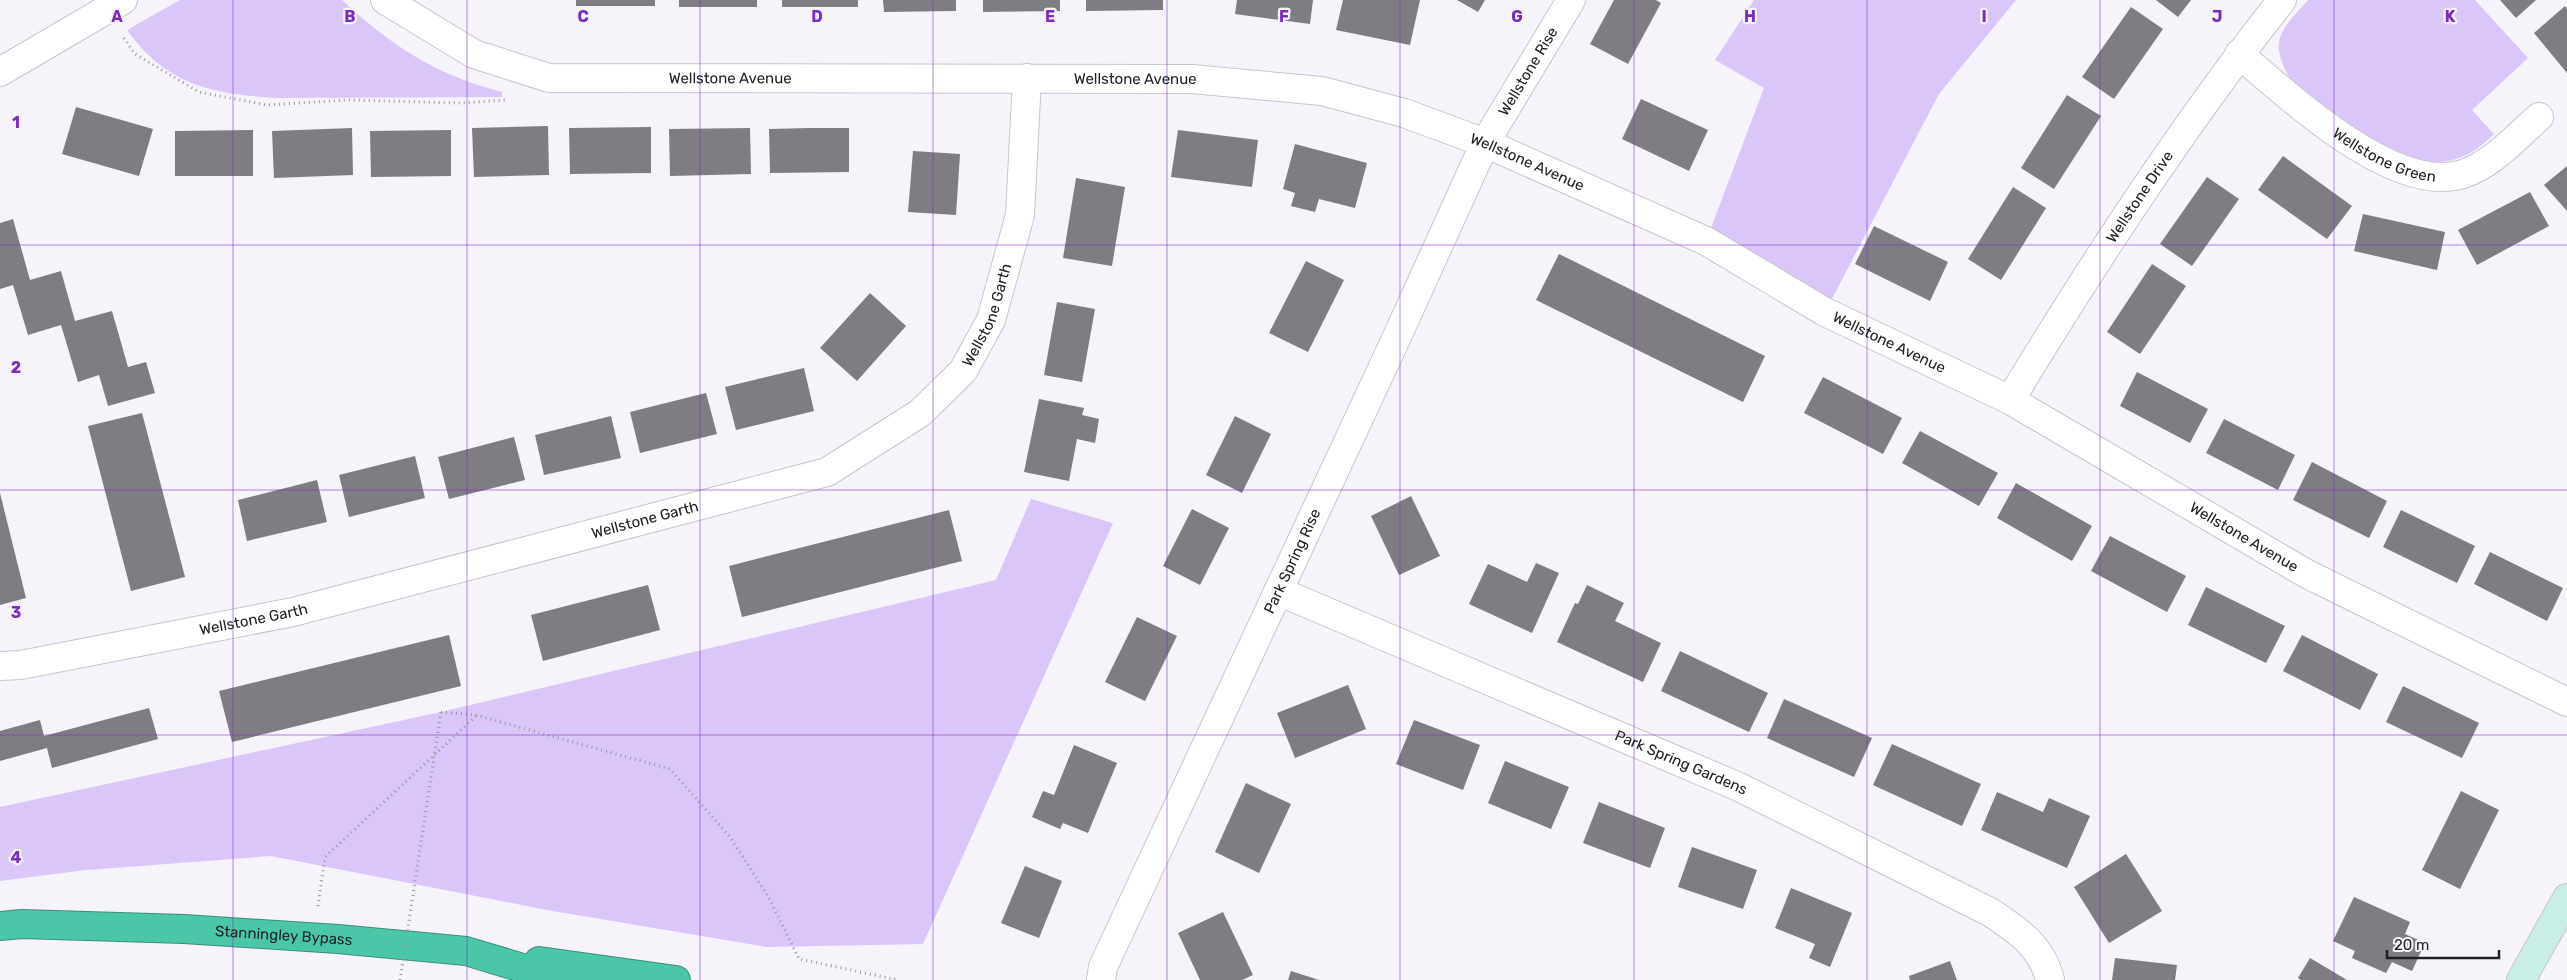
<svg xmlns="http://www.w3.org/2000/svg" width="2567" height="980" viewBox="0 0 2567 980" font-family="Rubik,sans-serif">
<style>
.green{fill:#dbc6fa}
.building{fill:#7f7c83}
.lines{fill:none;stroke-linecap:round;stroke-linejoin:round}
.street-casing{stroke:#c8c5cd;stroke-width:30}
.secondary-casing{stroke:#c8c5cd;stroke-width:30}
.highway-casing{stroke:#3c8d7a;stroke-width:30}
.path{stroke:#99979d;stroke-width:3;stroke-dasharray:1 4;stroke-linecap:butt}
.street{stroke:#fff;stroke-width:28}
.secondary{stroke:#c9eee5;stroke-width:28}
.highway{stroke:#4ac7a9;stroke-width:28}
.path-bridge{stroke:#99979d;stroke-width:3;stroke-dasharray:1 4;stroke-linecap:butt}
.grid{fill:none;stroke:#7b2cbf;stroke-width:1;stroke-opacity:0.55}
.labels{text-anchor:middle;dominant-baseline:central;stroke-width:4.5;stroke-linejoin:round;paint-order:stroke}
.street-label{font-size:15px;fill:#212023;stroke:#f6f3fb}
.grid-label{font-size:16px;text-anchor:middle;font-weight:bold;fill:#7b2cbf;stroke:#f6f3fb;stroke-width:4.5;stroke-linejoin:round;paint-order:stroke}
</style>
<rect width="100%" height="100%" fill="#f6f3fb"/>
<g class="green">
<path d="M180 0H342C390 45 438 76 502 92V97L276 98C212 94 166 85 127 30Z"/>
<path d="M1754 0H2016L1939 94 1825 312 1706 241 1764 88 1715 60Z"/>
<path d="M2308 0H2475L2528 58 2472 110 2494 134C2478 150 2461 161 2438 162 2398 162 2351 125 2320 103 2312 97 2302 92 2295 85 2288 78 2281 62 2279 51 2276 31 2296 14 2308 0Z"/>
<path d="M1031 499 1113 523 923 944 767 947 547 910 271 856 86 870 0 881V807L441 712 996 580Z"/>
</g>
<g class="building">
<rect x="576" y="0" width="79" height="6"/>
<rect x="679" y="0" width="78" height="7"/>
<rect x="782" y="0" width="76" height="7"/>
<path d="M883 0H956V11L884 12Z"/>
<path d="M983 0H1060V11L983 12Z"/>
<path d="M1086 0H1163V10L1086 11Z"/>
<path d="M1237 0H1313L1310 24 1235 14Z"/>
<path d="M1343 0H1420L1410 45 1336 30Z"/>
<path d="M1457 0H1485L1478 12Z"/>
<path d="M1614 0H1656L1661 3 1628 64 1590 44Z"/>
<path d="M2156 0H2191L2178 17Z"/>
<path d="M2500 0H2536L2516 18Z"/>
<path d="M2565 6 2567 9V73L2534 33Z"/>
<path d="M2131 7 2163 29 2114 99 2082 77Z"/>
<path d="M2067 95 2101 116 2054 189 2021 168Z"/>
<path d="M1641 99 1708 130 1689 171 1622 139Z"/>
<path d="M76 107 153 129 139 176 62 154Z"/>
<path d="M548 126 549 175 474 177 472 128Z"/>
<path d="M651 127V173L570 174 569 128Z"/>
<path d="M352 128 353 175 274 178 272 131Z"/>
<path d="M750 128 751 174 670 176 669 129Z"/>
<path d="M809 128H849V172L770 173 769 129Z"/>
<path d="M253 130V176H175V131Z"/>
<path d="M451 130V176L371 177 370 131Z"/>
<path d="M1178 130 1258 140 1252 187 1171 177Z"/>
<path d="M1295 144 1367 163 1355 208 1319 199 1315 212 1291 206 1295 193 1283 189Z"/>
<path d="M913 151 960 154 956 215 908 212Z"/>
<path d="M2283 156 2352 206 2327 239 2258 190Z"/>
<path d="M2567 166V211L2544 185Z"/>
<path d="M2207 177 2239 199 2192 266 2160 244Z"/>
<path d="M1076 178 1125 187 1112 266 1063 258Z"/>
<path d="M2013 187 2046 208 2001 280 1968 259Z"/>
<path d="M2530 192 2549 226 2477 265 2458 230Z"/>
<path d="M2363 214 2445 232 2437 270 2354 251Z"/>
<path d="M13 219 30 280 61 271 75 321 112 311 128 367 146 362 155 393 108 406 99 375 78 382 61 325 28 335 13 285 0 289V223Z"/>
<path d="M1874 226 1948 262 1930 301 1855 264Z"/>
<path d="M1559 254 1765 356 1743 402 1536 300Z"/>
<path d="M1306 261 1344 280 1308 352 1269 333Z"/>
<path d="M2152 264 2186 286 2140 354 2107 332Z"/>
<path d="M870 293 906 326 857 381 820 348Z"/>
<path d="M1057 302 1095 309 1082 382 1044 375Z"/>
<path d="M804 368 814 411 736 430 725 387Z"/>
<path d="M2137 372 2208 409 2190 443 2120 406Z"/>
<path d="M1823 377 1902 418 1883 454 1804 413Z"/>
<path d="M706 393 717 434 640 453 630 412Z"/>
<path d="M1039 399 1084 408 1082 415 1099 419 1095 443 1077 439 1069 481 1024 472Z"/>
<path d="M142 413 185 577 131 591 88 426Z"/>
<path d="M611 416 621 458 544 475 535 435Z"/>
<path d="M1235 416 1271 434 1242 493 1206 475Z"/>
<path d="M2224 419 2295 455 2278 490 2206 453Z"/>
<path d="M1920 431 1998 473 1979 506 1902 463Z"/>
<path d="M514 437 525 480 449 499 438 457Z"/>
<path d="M415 456 425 498 349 517 339 475Z"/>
<path d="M2312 462 2387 501 2369 538 2293 500Z"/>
<path d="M317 480 327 522 247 541 238 500Z"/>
<path d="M2016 483 2092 526 2072 561 1997 518Z"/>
<path d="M0 493 26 598 0 605Z"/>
<path d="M1411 496 1440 556 1399 575 1371 516Z"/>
<path d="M1192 509 1229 528 1200 585 1163 566Z"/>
<path d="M949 510 962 561 742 617 729 566Z"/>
<path d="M2401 510 2475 546 2457 583 2383 547Z"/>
<path d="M2110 536 2186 576 2167 612 2091 571Z"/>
<path d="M2490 552 2563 588 2547 621 2474 584Z"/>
<path d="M1536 563 1559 573 1532 633 1469 604 1488 564 1527 582Z"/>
<path d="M648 585 660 630 543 661 531 615Z"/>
<path d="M1587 585 1624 603 1615 621 1661 643 1643 682 1557 642 1575 603 1578 604Z"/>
<path d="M2206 587 2285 626 2266 663 2188 625Z"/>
<path d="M1137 617 1177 636 1145 701 1105 682Z"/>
<path d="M449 635 461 686 232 742 219 691Z"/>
<path d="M2302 635 2378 674 2360 710 2283 671Z"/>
<path d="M1680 651 1768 693 1749 732 1661 691Z"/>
<path d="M1348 685 1366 729 1295 758 1277 713Z"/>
<path d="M2403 686 2479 723 2462 758 2386 722Z"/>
<path d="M1784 699 1872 738 1854 777 1767 738Z"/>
<path d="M149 708 158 739 52 768 47 748 0 761V731L40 720 44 736Z"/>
<path d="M1414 720 1480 745 1463 790 1396 764Z"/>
<path d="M1892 744 1981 784 1962 826 1873 785Z"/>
<path d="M1074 745 1117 763 1088 833 1063 823 1060 829 1032 817 1043 791 1054 795Z"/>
<path d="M1505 761 1569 787 1551 829 1488 803Z"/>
<path d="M1246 783 1291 804 1259 873 1215 852Z"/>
<path d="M2461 791 2499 810 2460 889 2422 870Z"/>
<path d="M1997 792 2043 812 2049 798 2090 816 2067 868 1981 830Z"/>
<path d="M1599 802 1665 828 1650 868 1583 843Z"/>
<path d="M1692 847 1757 870 1743 909 1678 887Z"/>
<path d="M2126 854 2162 911 2109 943 2074 887Z"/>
<path d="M1025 866 1062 881 1039 938 1001 923Z"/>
<path d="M1791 888 1852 913 1830 967 1809 958 1815 944 1775 928Z"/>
<path d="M2354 897 2410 922 2405 934 2425 943 2412 971 2392 962 2386 973 2352 958 2355 951 2333 941Z"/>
<path d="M1223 912 1253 975 1242 980H1200L1178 933Z"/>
<path d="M2115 958 2177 965 2175 980H2112Z"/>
<path d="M2310 958 2347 980H2301L2298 978Z"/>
<path d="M1950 961 1957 980H1910L1909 976Z"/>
<path d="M1291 971 1319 980H1288Z"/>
</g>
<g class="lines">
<defs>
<g id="street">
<path id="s1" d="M385 0 474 54 549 78 1192 79 1322 91 1404 113 1485 143 1706 241 1825 312 2010 400 2307 574 2567 702"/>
<path id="s2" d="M2239 54C2288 95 2394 196 2463 174 2493 164 2516 137 2539 117"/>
<path d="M0 72 123 0"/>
<path id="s3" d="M2010 400C2094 262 2182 127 2282 0"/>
<path id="s4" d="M1278 591 1739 787 1990 912C2017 930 2042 946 2050 980"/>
<path id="s5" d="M0 666 21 665 293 612 827 472 920 413 963 371 991 320 1020 215 1027 78"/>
<path id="s6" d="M1101 980 1103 967 1395 341 1485 143 1571 0"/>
</g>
<path id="secondary" d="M2521 980 2567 898"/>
<g id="highway">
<path id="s7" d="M0 926 22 924 184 929 338 939 466 951 562 980"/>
<path d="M539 961 676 980"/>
</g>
</defs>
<use href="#street" class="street-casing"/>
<use href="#secondary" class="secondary-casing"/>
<use href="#highway" class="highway-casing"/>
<g class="path">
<path d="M124 38 135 54 199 92 267 105 348 100 461 103 505 100"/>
<path d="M441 712 476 715 670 769 730 837 768 896 799 959 898 980"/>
<path d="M318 906 325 857 476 716"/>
</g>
<use href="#street" class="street"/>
<use href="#secondary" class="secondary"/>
<use href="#highway" class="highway"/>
<path class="path-bridge" d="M400 980 441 712"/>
</g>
<path class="grid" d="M233 0V980M467 0V980M700 0V980M933 0V980M1167 0V980M1400 0V980M1634 0V980M1867 0V980M2100 0V980M2334 0V980M0 245H2567M0 490H2567M0 735H2567"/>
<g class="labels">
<g class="street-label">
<text stroke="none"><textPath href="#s6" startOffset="1005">Wellstone Rise</textPath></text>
<text stroke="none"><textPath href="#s1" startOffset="364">Wellstone Avenue</textPath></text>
<text stroke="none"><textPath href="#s1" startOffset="769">Wellstone Avenue</textPath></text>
<text stroke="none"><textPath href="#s2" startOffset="179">Wellstone Green</textPath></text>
<text stroke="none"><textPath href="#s1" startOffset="1174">Wellstone Avenue</textPath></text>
<text stroke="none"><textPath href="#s3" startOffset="241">Wellstone Drive</textPath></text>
<text stroke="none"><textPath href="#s5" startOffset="1082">Wellstone Garth</textPath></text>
<text stroke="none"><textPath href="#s1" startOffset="1579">Wellstone Avenue</textPath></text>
<text stroke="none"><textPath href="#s5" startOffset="662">Wellstone Garth</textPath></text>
<text stroke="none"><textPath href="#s1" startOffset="1984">Wellstone Avenue</textPath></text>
<text stroke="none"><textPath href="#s6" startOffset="461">Park Spring Rise</textPath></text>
<text stroke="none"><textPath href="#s5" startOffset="258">Wellstone Garth</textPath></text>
<text stroke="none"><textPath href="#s4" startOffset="438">Park Spring Gardens</textPath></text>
<text stroke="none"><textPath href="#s7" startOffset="284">Stanningley Bypass</textPath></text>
</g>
</g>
<g class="grid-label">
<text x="117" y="22">A</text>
<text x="350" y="22">B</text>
<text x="583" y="22">C</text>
<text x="817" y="22">D</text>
<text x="1050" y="22">E</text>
<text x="1284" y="22">F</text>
<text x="1517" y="22">G</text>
<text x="1750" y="22">H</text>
<text x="1984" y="22">I</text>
<text x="2217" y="22">J</text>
<text x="2450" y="22">K</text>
<text x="16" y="128">1</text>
<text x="16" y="373">2</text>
<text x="16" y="618">3</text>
<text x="16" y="863">4</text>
</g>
<path d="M2387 950v8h112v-8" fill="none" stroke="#212023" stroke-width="2.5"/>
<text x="2394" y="950" font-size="15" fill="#212023" stroke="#f6f3fb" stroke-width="4" paint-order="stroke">20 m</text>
</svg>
